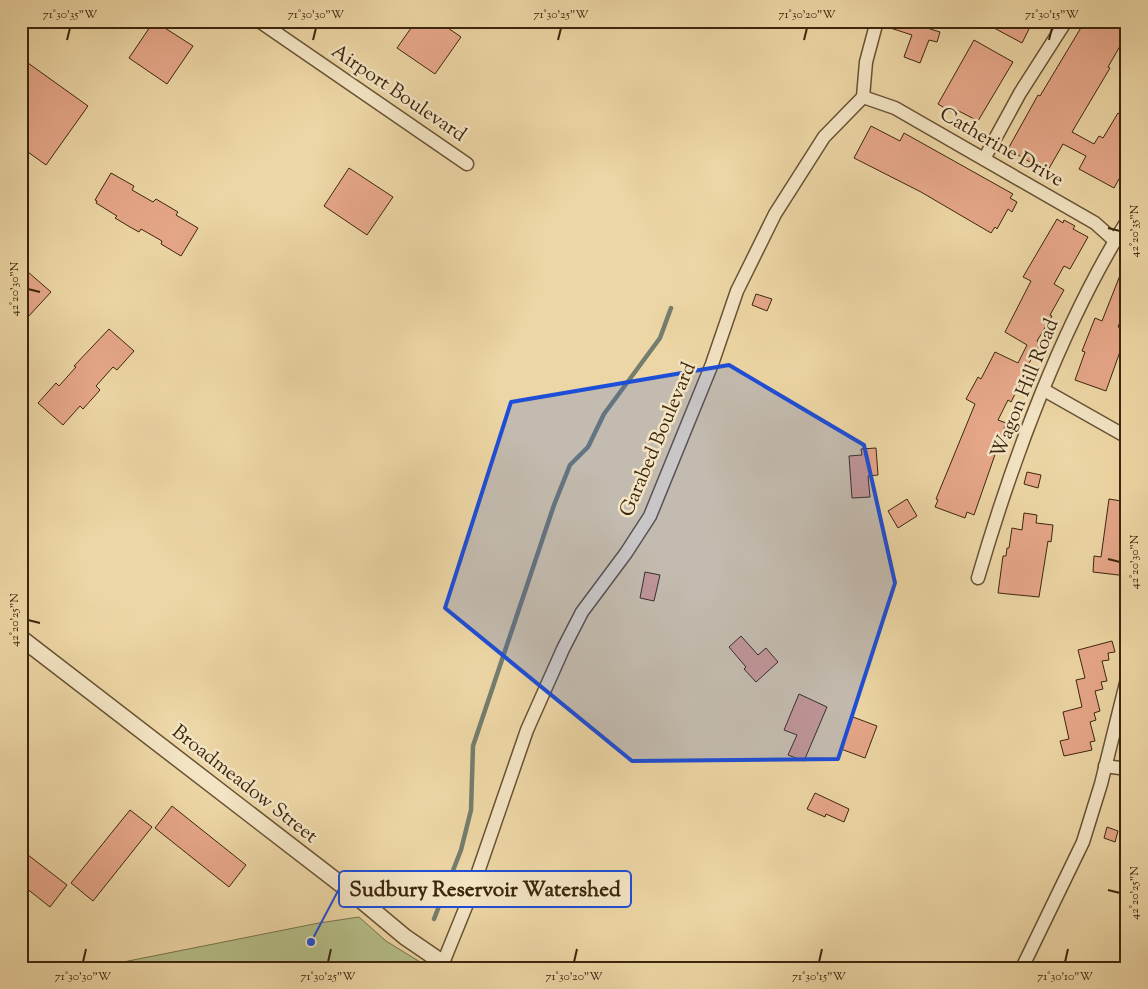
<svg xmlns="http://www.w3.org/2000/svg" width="1148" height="989" viewBox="0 0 1148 989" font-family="'Sorts Mill Goudy',serif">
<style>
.green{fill:#b5be88;stroke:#78724a}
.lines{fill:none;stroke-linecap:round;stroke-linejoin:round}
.stream{stroke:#757d6e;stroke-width:4.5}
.building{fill:#e6a789;stroke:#3c260d}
.minor-casing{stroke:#685233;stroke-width:15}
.tertiary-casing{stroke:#685233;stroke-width:18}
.minor{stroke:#f3e4c4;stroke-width:12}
.tertiary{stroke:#f3e4c4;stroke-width:15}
.marked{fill:#1d4ed8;fill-opacity:0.2;stroke:#1d4ed8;stroke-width:4;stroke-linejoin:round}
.ticks{fill:none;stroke:#3c260d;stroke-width:2}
.labels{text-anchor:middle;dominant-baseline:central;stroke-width:5;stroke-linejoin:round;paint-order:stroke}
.street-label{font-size:20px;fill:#3c260d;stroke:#f3e4c4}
.leader{fill:none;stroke:#1d4ed8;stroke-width:2}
.callout-dot{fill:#1d4ed8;stroke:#f3e4c4;stroke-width:2}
.callout{fill:#f3e4c4;stroke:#1d4ed8;stroke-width:2}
.callout-label{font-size:21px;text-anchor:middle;font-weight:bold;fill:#3c260d}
.neatline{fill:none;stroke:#3c260d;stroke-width:2}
.ticks-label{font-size:12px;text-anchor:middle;fill:#3c260d}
</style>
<rect width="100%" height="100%" fill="#edd6a5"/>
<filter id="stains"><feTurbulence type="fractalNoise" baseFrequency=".004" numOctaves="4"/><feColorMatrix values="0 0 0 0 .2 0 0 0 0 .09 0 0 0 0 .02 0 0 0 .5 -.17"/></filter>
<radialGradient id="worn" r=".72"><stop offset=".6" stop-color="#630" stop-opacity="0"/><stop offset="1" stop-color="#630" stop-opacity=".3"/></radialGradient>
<path class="green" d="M359 917 386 941 430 968H93L319 923Z"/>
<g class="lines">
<g class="stream">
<path d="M434 919 461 850 471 810 473 746 554 505 570 465 588 447 604 414 660 338 671 308"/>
<path d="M420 968V966"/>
</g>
</g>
<g class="building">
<path d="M154 21 193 46 167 84 129 58Z"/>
<path d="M416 21H438L461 37 435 74 397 48Z"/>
<path d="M885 21H919L931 25 930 29 940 32 937 42 929 40 920 63 904 57 912 35 884 26Z"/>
<path d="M981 21H1033L1022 43Z"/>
<path d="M1085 21H1127V34L1108 67 1110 68 1072 132 1094 144 1099 136 1103 138 1118 113 1127 118V165L1114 188 1079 169 1086 156 1063 144 1047 172 1008 149 1038 95 1040 96Z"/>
<path d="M974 40 1013 62 978 121 953 108 951 112 938 104Z"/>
<path d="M21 58 88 106 46 165 21 147Z"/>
<path d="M871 126 900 141 904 133 1013 194 1010 198 1017 202 1012 212 1008 209 997 229 995 227 991 233 921 192 854 158Z"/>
<path d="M349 168 393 197 367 235 324 206Z"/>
<path d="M111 173 134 186 132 190 153 202 156 199 178 212 176 215 198 228 181 256 161 244 162 241 141 229 139 232 130 227 115 218 117 216 96 203 97 201 95 200Z"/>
<path d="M1057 219 1063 223 1064 220 1075 226 1073 229 1088 237 1070 269 1064 266 1054 284 1064 290 1050 315 1052 316 1037 341 1041 343 1026 368H1028L1011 402 1008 400 998 420 1006 423 974 515 967 512 965 518 935 507 938 500 936 499 975 404 966 399 978 377 981 379 995 352 1018 363 1027 345 1005 332 1031 281 1023 277Z"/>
<path d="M1126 260 1127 305 1118 327 1127 330V332L1106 391 1075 380 1085 352 1082 351 1095 318 1102 321Z"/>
<path d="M28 272 51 292 27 318 21 313V279Z"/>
<path d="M756 294 772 299 767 311 752 305Z"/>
<path d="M109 329 134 351 117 370 113 367 96 386 100 390 83 409 80 406 63 425 38 403 56 383 59 386 76 367 74 366Z"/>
<path d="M876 448 878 475 868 476 870 497 852 498 849 456 862 455 861 449Z"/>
<path d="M1027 472 1041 475 1038 488 1024 484Z"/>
<path d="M907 499 917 516 898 528 888 511Z"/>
<path d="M1109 499 1127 502V576L1093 572 1094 556 1101 557Z"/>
<path d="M1024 513 1037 515 1036 523 1053 525 1051 542 1048 541 1039 597 998 593 1003 556H1006L1007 548H1009L1012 528 1022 530Z"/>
<path d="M645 572 660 575 654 601 640 598Z"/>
<path d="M741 636 758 655 766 648 778 662 756 682 744 669 746 667 729 647Z"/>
<path d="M1112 641 1115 652 1108 653 1109 660 1102 661 1107 681 1101 682 1103 689 1095 691 1100 711 1094 713 1096 720 1090 722 1095 741 1090 742 1092 750 1064 756 1060 741 1069 739 1063 712 1082 707 1076 680 1085 678 1078 650Z"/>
<path d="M799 694 827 707 804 761 788 755 797 735 784 730Z"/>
<path d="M853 717 877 726 865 758 841 749Z"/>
<path d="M815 793 849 809 844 822 826 814 825 817 807 809Z"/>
<path d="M172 806 246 865 229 887 155 828Z"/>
<path d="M130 810 152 827 93 901 71 883Z"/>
<path d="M1107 827 1118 831 1115 842 1104 838Z"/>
<path d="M28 855 67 885 50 907 21 884V864Z"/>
</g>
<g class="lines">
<defs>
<g id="minor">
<path d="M259 21 467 164"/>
<path d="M863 97 895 108 1095 223 1115 241"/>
<path d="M984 159 1020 93 1066 21"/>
<path d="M1044 390 1127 437"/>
<path d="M978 578C1012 461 1062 325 1127 221"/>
<path d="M1105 766 1127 769"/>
<path d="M450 968 443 963 467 904 527 730 563 649 582 612 626 553 650 516 712 364 737 291 775 214 824 137 863 97 866 62 877 21"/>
<path d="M1022 968 1083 842 1101 784 1127 679"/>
</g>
<path id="tertiary" d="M21 638 356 896 405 937 443 963 444 968"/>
</defs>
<use href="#minor" class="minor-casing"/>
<use href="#tertiary" class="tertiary-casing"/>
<use href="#minor" class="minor"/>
<use href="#tertiary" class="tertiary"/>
</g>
<path class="marked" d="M729 365 864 445 895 583 838 759 632 761 445 608 511 402Z"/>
<path class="ticks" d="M67 40 70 28M313 40 316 28M558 40 561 28M804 40 807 28M1049 40 1052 28M1108 228 1120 231M28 289 40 292M1108 559 1120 562M28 620 40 623M1108 890 1120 893M83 962 86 949M328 962 331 949M574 962 577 949M819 962 822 949M1065 962 1068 949"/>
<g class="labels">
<g class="street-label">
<text transform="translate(398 94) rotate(34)">Airport Boulevard</text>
<text transform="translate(1001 148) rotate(30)">Catherine Drive</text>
<text transform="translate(1026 389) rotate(-68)">Wagon Hill Road</text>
<text transform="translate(659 440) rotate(-67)">Garabed Boulevard</text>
<text transform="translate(244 785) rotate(38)">Broadmeadow Street</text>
</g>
</g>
<path class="leader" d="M311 942L339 889"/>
<circle class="callout-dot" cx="311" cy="942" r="5"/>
<rect class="callout" x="339" y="871" width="292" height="36" rx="5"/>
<g class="callout-label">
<text x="485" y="896">Sudbury Reservoir Watershed</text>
</g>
<rect width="1148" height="989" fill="none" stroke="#edd6a5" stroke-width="55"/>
<rect x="28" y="28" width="1092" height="934" class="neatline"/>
<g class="ticks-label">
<text x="70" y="18">71°30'35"W</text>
<text x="316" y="18">71°30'30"W</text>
<text x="561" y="18">71°30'25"W</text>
<text x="807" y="18">71°30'20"W</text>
<text x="1052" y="18">71°30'15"W</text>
<text transform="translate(1134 231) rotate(-90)" y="4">42°20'35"N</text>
<text transform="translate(14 289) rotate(-90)" y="4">42°20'30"N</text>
<text transform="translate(1134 562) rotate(-90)" y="4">42°20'30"N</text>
<text transform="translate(14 620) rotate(-90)" y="4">42°20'25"N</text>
<text transform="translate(1134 893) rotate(-90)" y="4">42°20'25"N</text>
<text x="83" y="980">71°30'30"W</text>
<text x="328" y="980">71°30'25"W</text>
<text x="574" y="980">71°30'20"W</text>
<text x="819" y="980">71°30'15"W</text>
<text x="1065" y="980">71°30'10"W</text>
</g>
<rect width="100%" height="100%" filter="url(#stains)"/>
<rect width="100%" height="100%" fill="url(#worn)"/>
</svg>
